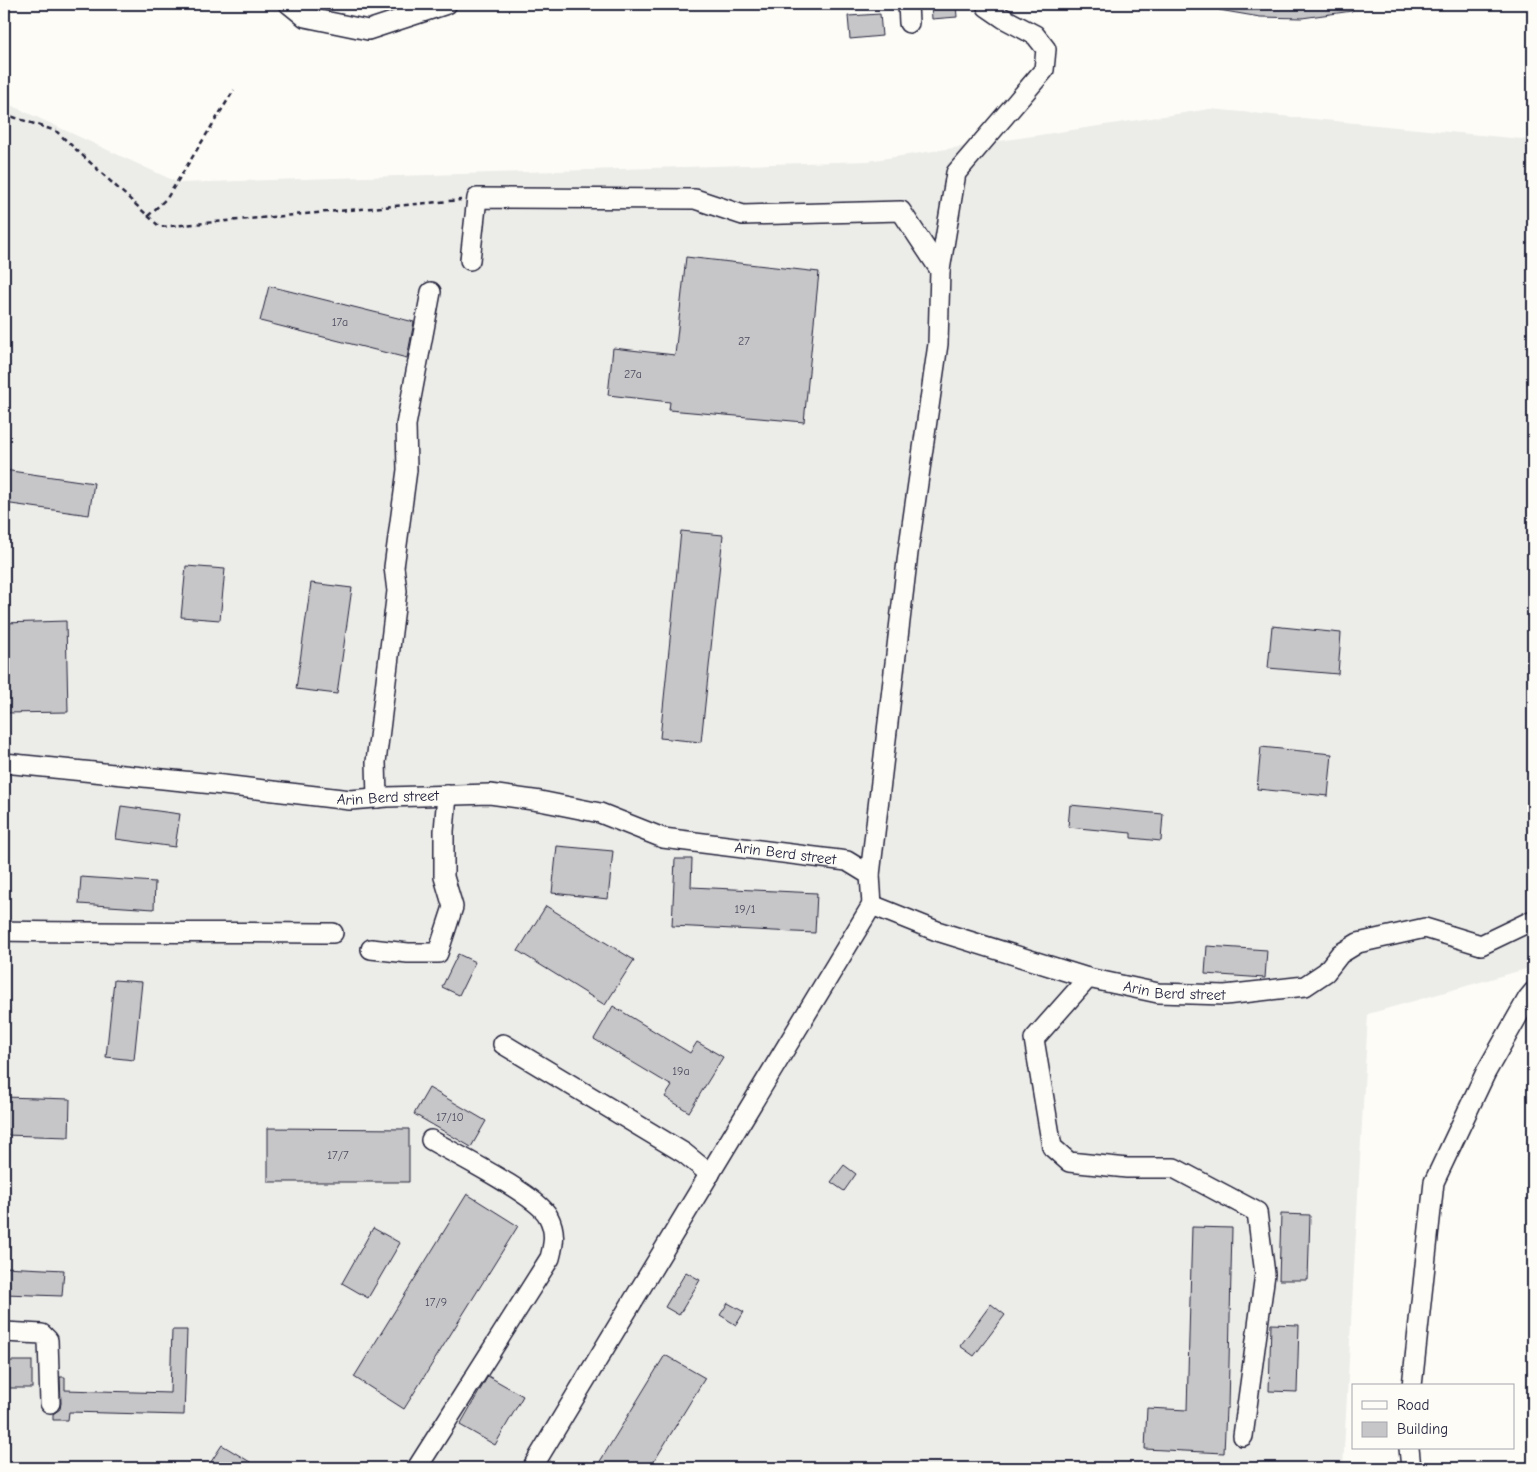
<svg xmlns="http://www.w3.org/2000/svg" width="1537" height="1472" viewBox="0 0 1537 1472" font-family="'Comic Neue',sans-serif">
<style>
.built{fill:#ecece9}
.building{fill:#c6c6c8;stroke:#22223b}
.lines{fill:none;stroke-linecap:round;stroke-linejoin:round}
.minor-casing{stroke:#22223b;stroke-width:22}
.path{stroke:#22223b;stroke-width:2.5;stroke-dasharray:5 4;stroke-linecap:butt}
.minor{stroke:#fdfcf7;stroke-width:19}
.labels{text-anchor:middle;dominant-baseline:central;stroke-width:4;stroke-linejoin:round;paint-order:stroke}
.number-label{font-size:12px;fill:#4b4b5e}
.street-label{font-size:15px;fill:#22223b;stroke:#fdfcf7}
</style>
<rect width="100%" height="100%" fill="#fdfcf7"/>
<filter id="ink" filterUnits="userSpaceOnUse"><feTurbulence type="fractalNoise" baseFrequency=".02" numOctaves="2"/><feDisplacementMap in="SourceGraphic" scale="10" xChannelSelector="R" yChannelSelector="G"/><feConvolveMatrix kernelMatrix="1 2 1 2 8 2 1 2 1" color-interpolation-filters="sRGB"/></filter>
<g filter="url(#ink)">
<path class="built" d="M4 102 179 183 868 161 1210 109 1533 140V967L1368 1014 1343 1468H4Z"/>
<g class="building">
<path d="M931 4H956L957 17 932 19Z"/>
<path d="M1220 4H1351L1352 11 1302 18 1260 17 1219 10Z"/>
<path d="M880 14 882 36 850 39 848 16Z"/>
<path d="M686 257 819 272 804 422 669 410 670 402 608 395 613 348 675 355Z"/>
<path d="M269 286 414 322 407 358 260 321Z"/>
<path d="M4 470 94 483 89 515 4 503Z"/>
<path d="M681 531 723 535 701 742 660 738Z"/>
<path d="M186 566 225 569 220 620 181 617Z"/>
<path d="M311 583 352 588 337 694 296 689Z"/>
<path d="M66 621 68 712 4 713V623Z"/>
<path d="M1272 626 1341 633 1338 674 1268 668Z"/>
<path d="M1261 747 1332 754 1328 796 1257 789Z"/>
<path d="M1070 805 1163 814 1161 841 1131 838V833L1068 827Z"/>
<path d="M121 806 180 814 175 847 116 839Z"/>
<path d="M557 846 613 851 608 899 552 893Z"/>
<path d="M675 859H692L691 887 817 893 815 933 672 926Z"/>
<path d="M81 877 155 882 154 909 79 904Z"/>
<path d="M546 906 634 960 605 1005 518 951Z"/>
<path d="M1207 946 1267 950 1265 978 1205 974Z"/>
<path d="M458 954 475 962 459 995 442 987Z"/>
<path d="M114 980 142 982 134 1060 106 1057Z"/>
<path d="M613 1006 690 1053 697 1042 723 1057 689 1112 665 1097 672 1086 594 1039Z"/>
<path d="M429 1088 486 1121 471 1147 414 1114Z"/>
<path d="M4 1097 70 1099 69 1137 4 1135Z"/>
<path d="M268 1128 409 1129V1182H268Z"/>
<path d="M844 1165 856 1174 844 1191 831 1182Z"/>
<path d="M467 1194 518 1226 404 1409 354 1377Z"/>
<path d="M1281 1214 1310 1215 1308 1280H1279Z"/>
<path d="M1192 1227 1232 1228 1228 1408H1226L1224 1453 1145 1449 1147 1408 1187 1410Z"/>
<path d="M373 1228 400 1243 368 1298 342 1283Z"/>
<path d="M4 1267 64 1270 62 1296 4 1294Z"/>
<path d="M686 1272 700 1280 679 1315 665 1307Z"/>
<path d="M728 1303 744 1312 736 1325 720 1315Z"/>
<path d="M991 1304 1005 1315 974 1356 960 1346Z"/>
<path d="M1271 1324 1299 1325 1297 1392 1269 1391Z"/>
<path d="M172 1330H187L184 1415 69 1412 68 1420H53V1414L60 1409 61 1403 60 1377H65V1390L170 1393Z"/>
<path d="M665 1355 705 1378 650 1468H596Z"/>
<rect x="4" y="1361" width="28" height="27"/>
<path d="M488 1376 523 1396 495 1445 460 1425Z"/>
<path d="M222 1445 260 1468H207Z"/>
</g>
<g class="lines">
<defs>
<g id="minor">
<path d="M289 4 305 17 368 30 447 4"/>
<path d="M908 4 909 23"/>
<path d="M470 260 477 198 695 199 743 215 901 211 940 270"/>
<path id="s1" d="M4 763 223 785 350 800 387 797 490 794 540 801 600 813 663 838 847 861 870 875 872 905"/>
<path d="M377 798 376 762 397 591 394 567 407 470 406 425 431 292"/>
<path d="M870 875 908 553 938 344 940 270 956 173 1044 70 1046 49 1035 35 1003 18 987 7V4"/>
<path id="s2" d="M872 905 937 931 1088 978 1158 993 1225 995 1305 986 1326 972 1340 954 1358 943 1425 928 1481 945 1533 920"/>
<path d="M4 931C114 933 223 932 333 933"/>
<path d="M371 949 408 953H438L453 907 444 877V831L447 795"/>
<path d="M1088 978 1034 1039 1052 1147 1069 1162 1127 1168H1174L1257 1212 1265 1274 1243 1436"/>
<path d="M503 1044 684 1153 710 1174"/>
<path d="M4 1332 42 1334 48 1340 50 1403"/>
<path d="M1412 1386 1434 1182 1486 1072 1528 998 1533 992"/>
<path d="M1409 1448 1411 1468"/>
<path d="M417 1468 550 1258C554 1243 556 1231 548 1216 537 1195 455 1154 431 1140"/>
<path d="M532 1468 872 905"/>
</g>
</defs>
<use href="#minor" class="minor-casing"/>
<g class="path">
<path d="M4 114 56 131 160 227 461 200"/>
<path d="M148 216 167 198 234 90"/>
</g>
<use href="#minor" class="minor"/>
</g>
</g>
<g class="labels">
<g class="number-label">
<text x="340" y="322">17a</text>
<text x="744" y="341">27</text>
<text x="633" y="374">27a</text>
<text x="745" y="909">19/1</text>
<text x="681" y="1071">19a</text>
<text x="450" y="1117">17/10</text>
<text x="338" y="1155">17/7</text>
<text x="436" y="1302">17/9</text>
</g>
<g class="street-label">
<text stroke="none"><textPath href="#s1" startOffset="386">Arin Berd street</textPath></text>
<text stroke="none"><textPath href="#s1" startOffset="791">Arin Berd street</textPath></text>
<text stroke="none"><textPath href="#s2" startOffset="316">Arin Berd street</textPath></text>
</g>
</g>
<rect width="1537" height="1472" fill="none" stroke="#fdfcf7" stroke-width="20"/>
<rect x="10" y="10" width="1517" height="1452" fill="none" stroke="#22223b" stroke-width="2" filter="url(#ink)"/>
<rect x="1352" y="1384" width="162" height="65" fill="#fdfcf7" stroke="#a5a5ac"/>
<rect x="1362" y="1401" width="25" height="8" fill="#fdfcf7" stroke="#a5a5ac"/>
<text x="1397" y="1410" font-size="15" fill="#22223b">Road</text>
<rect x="1362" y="1422" width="25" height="15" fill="#c6c6c8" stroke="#a5a5ac"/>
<text x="1397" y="1434" font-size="15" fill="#22223b">Building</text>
</svg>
